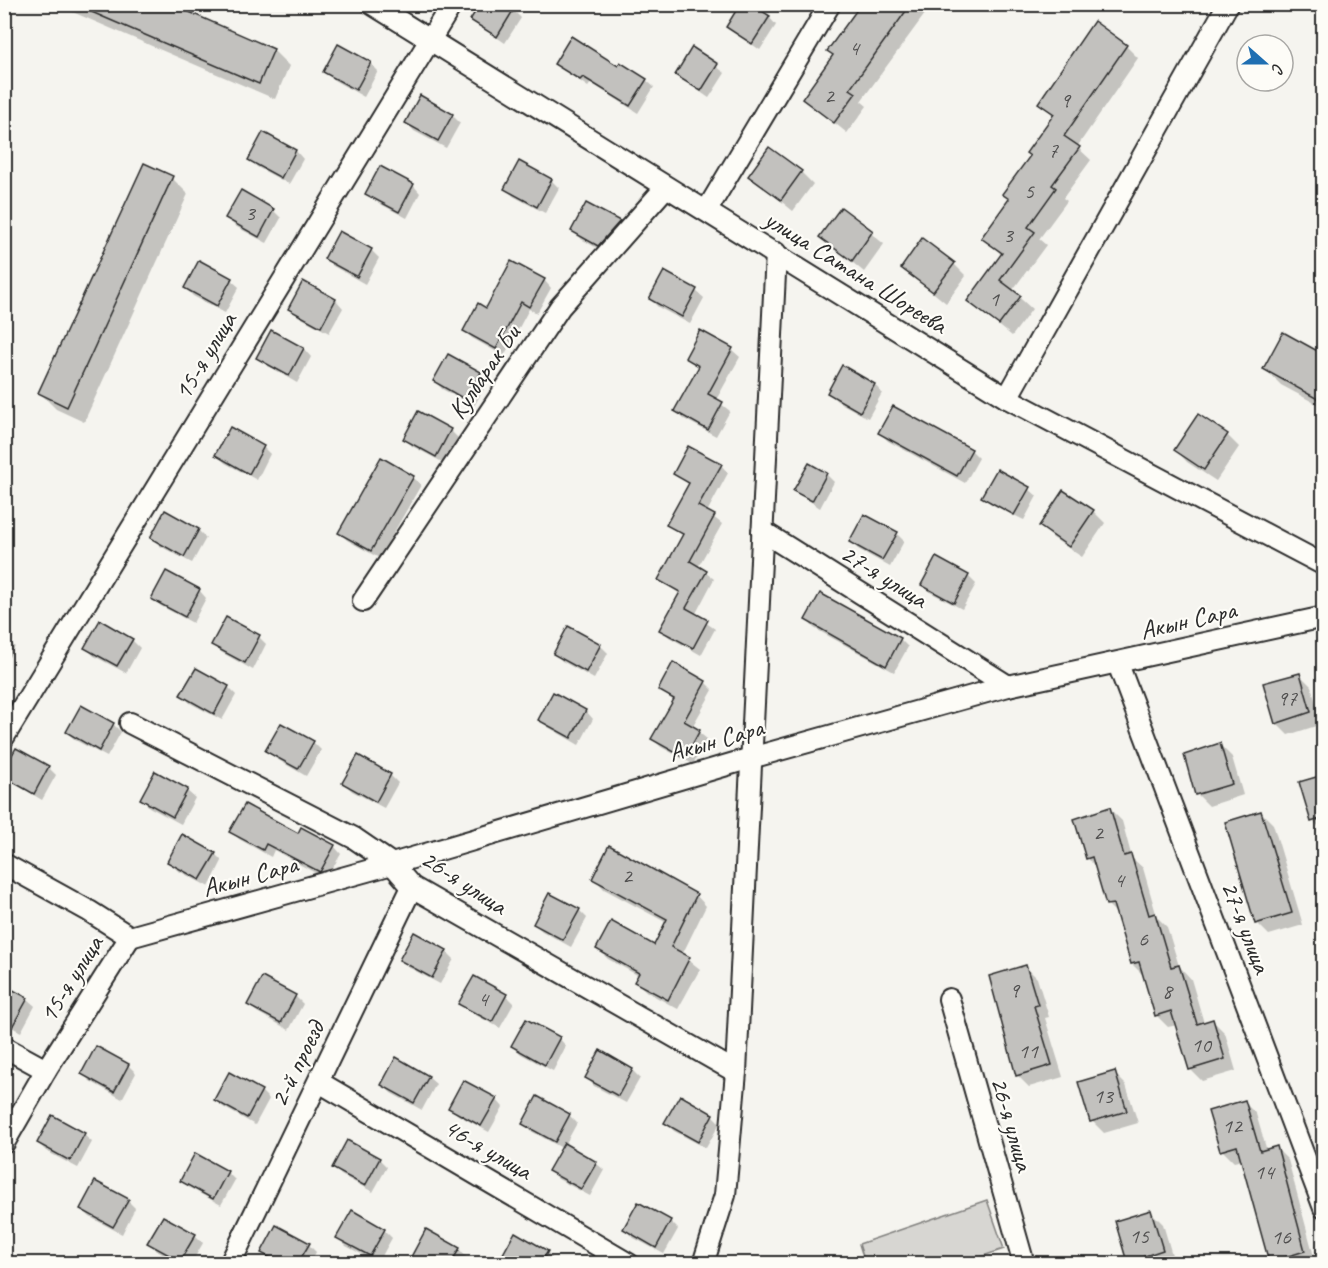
<svg xmlns="http://www.w3.org/2000/svg" width="1328" height="1268" viewBox="0 0 1328 1268" font-family="Caveat,sans-serif">
<style>
.green{fill:#d7d6d2;stroke:#81807e;stroke-width:1.5}
.shadow{fill:#0003}
.building{fill:#c2c1be;stroke:#2b2b2b;stroke-width:1.5}
.lines{fill:none;stroke-linecap:round;stroke-linejoin:round}
.street-casing{stroke:#2b2b2b;stroke-width:24}
.street{stroke:#fdfcf7;stroke-width:20}
.labels{text-anchor:middle;dominant-baseline:central;stroke-width:4.5;stroke-linejoin:round;paint-order:stroke}
.number-label{font-size:22px;fill:#515050}
.street-label{font-size:26px;fill:#2b2b2b;stroke:#fdfcf7}
</style>
<rect width="100%" height="100%" fill="#f5f4ef"/>
<filter id="ink" filterUnits="userSpaceOnUse"><feTurbulence type="fractalNoise" baseFrequency=".0167" numOctaves="2"/><feDisplacementMap in="SourceGraphic" scale="12" xChannelSelector="R" yChannelSelector="G"/><feConvolveMatrix kernelMatrix="1 2 1 2 8 2 1 2 1" color-interpolation-filters="sRGB"/></filter>
<g filter="url(#ink)">
<path class="green" d="M987 1200 1004 1249 962 1263H865L859 1244Z"/>
<g class="shadow">
<path d="M54 4H168L273 50 289 66 275 99Z"/>
<path d="M863 4H924L920 10 925 14 861 101 867 106 847 133 804 98 834 56Z"/>
<path d="M1111 4H1124L1119 11Z"/>
<path d="M513 10 521 18 505 43 472 20Z"/>
<path d="M769 17 776 25 760 50 728 27Z"/>
<path d="M339 46 370 63 378 71 364 97 332 79 325 71Z"/>
<path d="M1126 46 1138 58 1077 147 1091 160 1063 198 1067 201 1039 239 1046 245 1012 291 1032 309 1012 336 969 301 1002 255 983 238 1010 200 1054 116 1040 102Z"/>
<path d="M693 49 725 73 709 98 676 75Z"/>
<path d="M555 63 618 68 646 80 654 87 638 113 591 83 588 87Z"/>
<path d="M452 115 460 123 446 148 414 131 407 123Z"/>
<path d="M264 134 296 151 303 159 289 184 257 167 250 159Z"/>
<path d="M520 163 551 180 559 188 545 213 513 196 506 188Z"/>
<path d="M801 172 813 184 793 211 750 176Z"/>
<path d="M172 178 188 194 84 422 56 409 40 393Z"/>
<path d="M413 185 420 193 407 218 375 201 367 194Z"/>
<path d="M587 205 619 223 626 230 606 253 581 239 573 231Z"/>
<path d="M841 209 884 244 864 272 821 236Z"/>
<path d="M273 210 281 218 267 243 235 226 227 218Z"/>
<path d="M371 250 379 258 365 284 333 266 326 259Z"/>
<path d="M199 262 231 280 239 287 225 313 193 296 185 288Z"/>
<path d="M954 264 966 276 946 303 903 268Z"/>
<path d="M664 273 696 291 704 298 690 324 658 307 650 299Z"/>
<path d="M544 280 551 288 537 313 529 309 504 356 472 338 465 331 487 310Z"/>
<path d="M304 283 336 300 343 308 329 333 298 316 290 308Z"/>
<path d="M272 332 304 349 311 357 297 383 266 365 258 358Z"/>
<path d="M701 332 732 350 740 357 716 400 730 411 716 436 684 419 676 411 699 368 687 358Z"/>
<path d="M1324 340V408L1281 385 1265 369 1317 352Z"/>
<path d="M449 356 481 373 488 381 474 406 442 389 435 381Z"/>
<path d="M875 385 882 393 868 418 837 401 829 393Z"/>
<path d="M450 430 458 438 444 463 412 446 405 438Z"/>
<path d="M880 433 971 450 979 458 965 483 888 441Z"/>
<path d="M1227 435 1239 447 1216 481 1187 462 1176 450Z"/>
<path d="M263 447 270 454 257 480 225 463 217 455Z"/>
<path d="M382 459 413 477 421 485 379 558 347 540 340 533Z"/>
<path d="M721 465 728 473 707 512 722 524 698 567 714 579 695 615 715 629 701 655 669 637 661 629 680 594 660 580 684 536 668 524 690 485 675 473Z"/>
<path d="M826 474 834 482 820 508 795 491Z"/>
<path d="M1029 489 1037 496 1024 520 991 504 983 497Z"/>
<path d="M1093 511 1105 523 1082 557 1053 538 1041 526Z"/>
<path d="M198 530 206 538 192 563 160 546 152 538Z"/>
<path d="M897 534 904 541 890 567 858 549 851 542Z"/>
<path d="M937 559 968 576 976 584 962 609 930 592 923 584Z"/>
<path d="M199 590 206 598 193 623 161 606 153 598Z"/>
<path d="M807 620 900 639 908 647 894 672 814 628Z"/>
<path d="M569 628 600 645 608 653 594 679 562 661 555 654Z"/>
<path d="M259 637 266 644 253 670 221 652 213 645Z"/>
<path d="M4 638 15 647 4 665Z"/>
<path d="M132 640 140 648 126 673 94 656 86 648Z"/>
<path d="M1299 674 1311 686 1322 724 1288 735 1276 723Z"/>
<path d="M705 682 713 690 692 727 707 739 693 764 661 747 653 739 674 701 660 690Z"/>
<path d="M228 687 236 695 222 720 190 703 182 695Z"/>
<path d="M554 694 586 711 593 719 579 745 548 727 540 720Z"/>
<path d="M113 724 121 732 107 757 75 740 67 732Z"/>
<path d="M313 742 321 750 306 776 275 758 267 750Z"/>
<path d="M1220 745 1232 757 1243 795 1209 806 1197 794Z"/>
<path d="M48 767 56 775 42 800 4 777Z"/>
<path d="M155 773 187 791 195 798 181 824 149 807 142 799Z"/>
<path d="M390 775 398 783 384 808 352 791 344 783Z"/>
<path d="M1324 776V832L1313 821 1301 783Z"/>
<path d="M1110 809 1122 821 1132 858 1143 868 1157 917 1167 927 1179 966 1191 979 1204 1023 1213 1021 1225 1033 1236 1071 1202 1081 1190 1069 1177 1025 1168 1027 1156 1015 1144 976 1132 964 1117 914 1108 905 1096 867 1087 858Z"/>
<path d="M1261 812 1273 824 1303 925 1269 935 1257 923Z"/>
<path d="M231 831 299 835 334 846 341 854 326 879 274 850 271 857 239 839Z"/>
<path d="M215 854 222 861 209 887 177 870 169 862Z"/>
<path d="M594 878 696 895 706 906 682 955 700 969 678 1009 647 992 636 982 639 976 608 959 598 949 654 947 667 923 604 889Z"/>
<path d="M579 910 587 918 571 947 542 931 534 924Z"/>
<path d="M415 934 446 951 454 959 440 984 408 967 401 959Z"/>
<path d="M1025 966 1037 978 1049 1017 1045 1018 1063 1077 1029 1087 1017 1075 1005 1037 1009 1036Z"/>
<path d="M506 995 514 1003 500 1028 468 1011 460 1003Z"/>
<path d="M295 996 303 1004 289 1030 257 1012 249 1005Z"/>
<path d="M27 999 35 1006 21 1032 4 1023Z"/>
<path d="M559 1038 566 1046 553 1071 521 1054 513 1046Z"/>
<path d="M97 1048 128 1065 136 1073 122 1099 90 1081 83 1074Z"/>
<path d="M632 1070 640 1078 626 1103 594 1086 587 1078Z"/>
<path d="M1114 1073 1126 1085 1138 1123 1104 1133 1092 1121Z"/>
<path d="M428 1077 436 1084 422 1110 391 1093 383 1085Z"/>
<path d="M261 1091 269 1099 255 1125 223 1107 216 1100Z"/>
<path d="M496 1099 503 1107 489 1132 458 1115 450 1107Z"/>
<path d="M1244 1102 1256 1114 1267 1151 1276 1148 1288 1160 1316 1264 1270 1262 1242 1160 1234 1162 1222 1150Z"/>
<path d="M569 1115 577 1123 565 1145 596 1163 604 1170 590 1196 558 1179 550 1171 562 1148 531 1131 523 1123Z"/>
<path d="M712 1115 720 1123 706 1148 674 1131 666 1123Z"/>
<path d="M84 1135 92 1142 78 1168 46 1151 38 1143Z"/>
<path d="M379 1159 387 1167 373 1192 341 1175 334 1167Z"/>
<path d="M227 1172 235 1180 221 1205 190 1188 182 1180Z"/>
<path d="M128 1201 135 1208 122 1234 90 1217 82 1209Z"/>
<path d="M1151 1212 1163 1224 1174 1262 1131 1264 1128 1261Z"/>
<path d="M670 1221 678 1229 664 1254 632 1237 625 1229Z"/>
<path d="M384 1230 392 1238 378 1263 346 1246 338 1238Z"/>
<path d="M195 1235 203 1243 191 1264H180L157 1251 149 1243Z"/>
<path d="M309 1245 316 1252 310 1264H277L263 1252Z"/>
<path d="M459 1249 466 1257 463 1264H420L413 1257Z"/>
<path d="M547 1252 554 1260V1264H505L501 1260Z"/>
</g>
<g class="building">
<path d="M73 4H171L274 49 259 84Z"/>
<path d="M480 4H506L514 9 497 37 470 20Z"/>
<path d="M740 4H751L770 16 752 44 726 27Z"/>
<path d="M861 4H911L850 89 856 93 834 123 802 99 833 55 827 51Z"/>
<path d="M1094 21 1127 45 1064 136 1080 147 1052 185 1056 188 1028 227 1035 232 1000 280 1021 296 999 325 967 301 1002 253 981 238 1009 199 1002 194 1030 156 1026 153 1054 114 1038 103Z"/>
<path d="M571 36 618 66 620 62 647 79 630 106 583 77 580 80 554 64Z"/>
<path d="M338 44 371 62 356 90 323 72Z"/>
<path d="M692 47 718 64 701 91 675 75Z"/>
<path d="M420 95 453 114 438 141 405 123Z"/>
<path d="M263 132 296 150 281 178 248 160Z"/>
<path d="M769 147 802 171 781 200 748 176Z"/>
<path d="M519 161 552 179 537 207 504 189Z"/>
<path d="M144 163 173 176 67 407 38 393Z"/>
<path d="M380 166 414 184 399 212 365 194Z"/>
<path d="M241 190 274 209 259 237 225 218Z"/>
<path d="M586 203 620 221 598 246 571 231Z"/>
<path d="M841 207 873 231 852 261 819 237Z"/>
<path d="M339 231 372 249 357 277 324 259Z"/>
<path d="M922 238 955 263 933 292 901 268Z"/>
<path d="M199 260 232 278 217 306 184 288Z"/>
<path d="M511 261 545 279 529 307 521 302 496 349 463 331 478 303 486 308Z"/>
<path d="M664 271 697 289 682 317 649 299Z"/>
<path d="M303 281 336 299 321 327 288 309Z"/>
<path d="M271 330 304 348 289 376 256 358Z"/>
<path d="M700 330 733 348 708 394 723 402 708 430 674 411 699 366 685 358Z"/>
<path d="M1283 332 1323 354V402L1263 369Z"/>
<path d="M448 354 481 372 466 400 433 381Z"/>
<path d="M842 365 875 384 860 412 827 393Z"/>
<path d="M893 406 972 449 957 476 878 433Z"/>
<path d="M418 411 451 429 436 457 403 439Z"/>
<path d="M1198 414 1228 434 1204 470 1174 450Z"/>
<path d="M230 427 264 446 249 474 215 455Z"/>
<path d="M688 446 722 464 698 506 715 515 690 561 707 571 686 608 708 620 693 648 659 630 680 592 658 580 683 534 666 525 689 483 673 474Z"/>
<path d="M381 457 414 476 371 551 338 533Z"/>
<path d="M809 463 827 473 812 501 793 491Z"/>
<path d="M997 469 1030 487 1014 515 981 497Z"/>
<path d="M1063 490 1094 510 1069 547 1039 526Z"/>
<path d="M165 510 199 529 184 557 150 538Z"/>
<path d="M864 514 898 532 882 560 849 542Z"/>
<path d="M936 557 969 575 954 603 921 585Z"/>
<path d="M166 571 200 589 185 617 151 599Z"/>
<path d="M820 593 901 638 886 666 805 620Z"/>
<path d="M226 617 260 635 245 663 211 645Z"/>
<path d="M100 620 133 639 117 666 84 648Z"/>
<path d="M568 626 601 644 586 672 553 654Z"/>
<path d="M673 662 706 681 684 721 700 730 685 758 651 739 674 699 658 690Z"/>
<path d="M196 668 229 686 214 714 180 695Z"/>
<path d="M1300 673 1311 712 1275 724 1263 683Z"/>
<path d="M553 692 586 710 571 738 538 720Z"/>
<path d="M81 705 114 723 99 751 66 732Z"/>
<path d="M281 723 314 741 298 769 265 751Z"/>
<path d="M1220 743 1232 784 1195 795 1184 755Z"/>
<path d="M16 748 49 766 34 794 4 777V769Z"/>
<path d="M358 755 391 774 376 802 342 783Z"/>
<path d="M155 771 188 789 173 817 140 799Z"/>
<path d="M1323 775V818L1311 822 1299 782Z"/>
<path d="M245 804 298 833 301 827 335 845 320 872 266 844 263 850 229 832Z"/>
<path d="M1110 807 1124 856 1131 854 1149 915 1155 913 1171 967 1179 965 1197 1024 1213 1019 1225 1059 1189 1070 1171 1011 1155 1016 1139 962 1131 964 1113 904 1106 905 1092 857 1086 859 1074 819Z"/>
<path d="M1261 811 1292 913 1255 924 1225 822Z"/>
<path d="M182 834 216 853 200 880 167 862Z"/>
<path d="M609 845 697 894 671 947 690 957 668 1000 634 982 639 973 596 949 611 921 654 945 667 919 592 879Z"/>
<path d="M549 893 580 909 563 940 533 924Z"/>
<path d="M414 932 447 950 432 978 399 960Z"/>
<path d="M1026 965 1038 1005 1034 1006 1052 1065 1016 1076 989 976Z"/>
<path d="M474 976 507 994 492 1022 458 1004Z"/>
<path d="M262 977 296 995 281 1023 247 1005Z"/>
<path d="M4 985 28 998 7 1036 4 1035Z"/>
<path d="M526 1019 560 1037 545 1065 511 1046Z"/>
<path d="M96 1046 129 1064 114 1092 81 1074Z"/>
<path d="M600 1050 633 1069 618 1096 585 1078Z"/>
<path d="M396 1057 429 1076 414 1103 381 1085Z"/>
<path d="M1115 1071 1127 1111 1090 1122 1078 1082Z"/>
<path d="M229 1072 262 1090 247 1118 214 1100Z"/>
<path d="M463 1080 497 1098 481 1126 448 1108Z"/>
<path d="M680 1095 713 1114 698 1142 664 1123Z"/>
<path d="M537 1096 570 1114 555 1142 522 1124Z"/>
<path d="M1245 1100 1260 1151 1277 1146 1305 1251 1269 1262 1237 1146 1220 1151 1208 1111Z"/>
<path d="M52 1115 85 1133 70 1161 37 1143Z"/>
<path d="M347 1140 380 1158 365 1186 332 1168Z"/>
<path d="M564 1143 597 1162 581 1189 548 1171Z"/>
<path d="M195 1153 228 1171 213 1199 180 1181Z"/>
<path d="M95 1181 129 1199 113 1227 80 1209Z"/>
<path d="M638 1202 671 1220 656 1248 623 1229Z"/>
<path d="M352 1210 385 1229 370 1256 336 1238Z"/>
<path d="M1151 1210 1163 1250 1127 1262 1115 1221Z"/>
<path d="M163 1216 196 1234 180 1261 147 1243Z"/>
<path d="M276 1225 310 1243 298 1263H281L261 1253Z"/>
<path d="M426 1229 460 1248 451 1263H423L411 1257Z"/>
<path d="M515 1232 548 1251 541 1263H498Z"/>
</g>
<g class="lines">
<defs>
<g id="street">
<path d="M372 4 1007 398 1324 565"/>
<path d="M707 210 830 4"/>
<path d="M1007 398 1228 4"/>
<path d="M762 531 1008 686"/>
<path d="M363 601 560 307 666 187"/>
<path d="M1118 664 1324 1208"/>
<path d="M130 723 354 838 392 864 412 887 736 1072"/>
<path d="M4 737 452 4"/>
<path d="M4 864 89 911 130 937 46 1070 4 1143"/>
<path d="M130 937 392 864 751 758 1008 686 1324 617"/>
<path d="M949 999 1024 1264"/>
<path d="M4 1047 46 1070"/>
<path d="M319 1082 629 1264"/>
<path d="M230 1264 412 887"/>
<path d="M703 1264 725 1195 736 1072 776 253"/>
</g>
</defs>
<use href="#street" class="street-casing"/>
<use href="#street" class="street"/>
</g>
</g>
<g class="labels">
<g class="number-label">
<text x="854" y="48">4</text>
<text x="829" y="96">2</text>
<text x="1065" y="100">9</text>
<text x="1053" y="150">7</text>
<text x="1029" y="191">5</text>
<text x="250" y="213">3</text>
<text x="1008" y="235">3</text>
<text x="994" y="299">1</text>
<text x="1287" y="698">97</text>
<text x="1098" y="833">2</text>
<text x="627" y="876">2</text>
<text x="1119" y="880">4</text>
<text x="1143" y="939">6</text>
<text x="1014" y="990">9</text>
<text x="1167" y="991">8</text>
<text x="483" y="999">4</text>
<text x="1201" y="1045">10</text>
<text x="1028" y="1051">11</text>
<text x="1103" y="1096">13</text>
<text x="1232" y="1126">12</text>
<text x="1264" y="1172">14</text>
<text x="1139" y="1236">15</text>
<text x="1281" y="1237">16</text>
</g>
<g class="street-label">
<text transform="translate(856 272) rotate(32)">улица Сатана Шореева</text>
<text transform="translate(205 356) rotate(-59)">15-я улица</text>
<text transform="translate(484 372) rotate(-56)">Кулбарак Би</text>
<text transform="translate(884 576) rotate(32)">27-я улица</text>
<text transform="translate(1188 620) rotate(-13)">Акын Сара</text>
<text transform="translate(716 740) rotate(-16)">Акын Сара</text>
<text transform="translate(250 876) rotate(-15)">Акын Сара</text>
<text transform="translate(464 882) rotate(33)">26-я улица</text>
<text transform="translate(1246 927) rotate(69)">27-я улица</text>
<text transform="translate(71 979) rotate(-58)">15-я улица</text>
<text transform="translate(297 1064) rotate(-64)">2-й проезд</text>
<text transform="translate(1012 1124) rotate(74)">26-я улица</text>
<text transform="translate(488 1149) rotate(30)">46-я улица</text>
</g>
</g>
<rect width="1328" height="1268" fill="none" stroke="#fdfcf7" stroke-width="24"/>
<rect x="12" y="12" width="1304" height="1244" fill="none" stroke="#2b2b2b" stroke-width="2" filter="url(#ink)"/>
<g transform="translate(1265 63) rotate(111)"><circle r="28" fill="#fdfcf7" stroke="#a9a8a5" stroke-width="1.5"/>
<path d="M0-4.5L10 22L0 15L-10 22Z" fill="#1f6fb2"/>
<text y="-9" font-size="16" font-weight="bold" text-anchor="middle" fill="#2b2b2b">С</text>
</g>
</svg>
